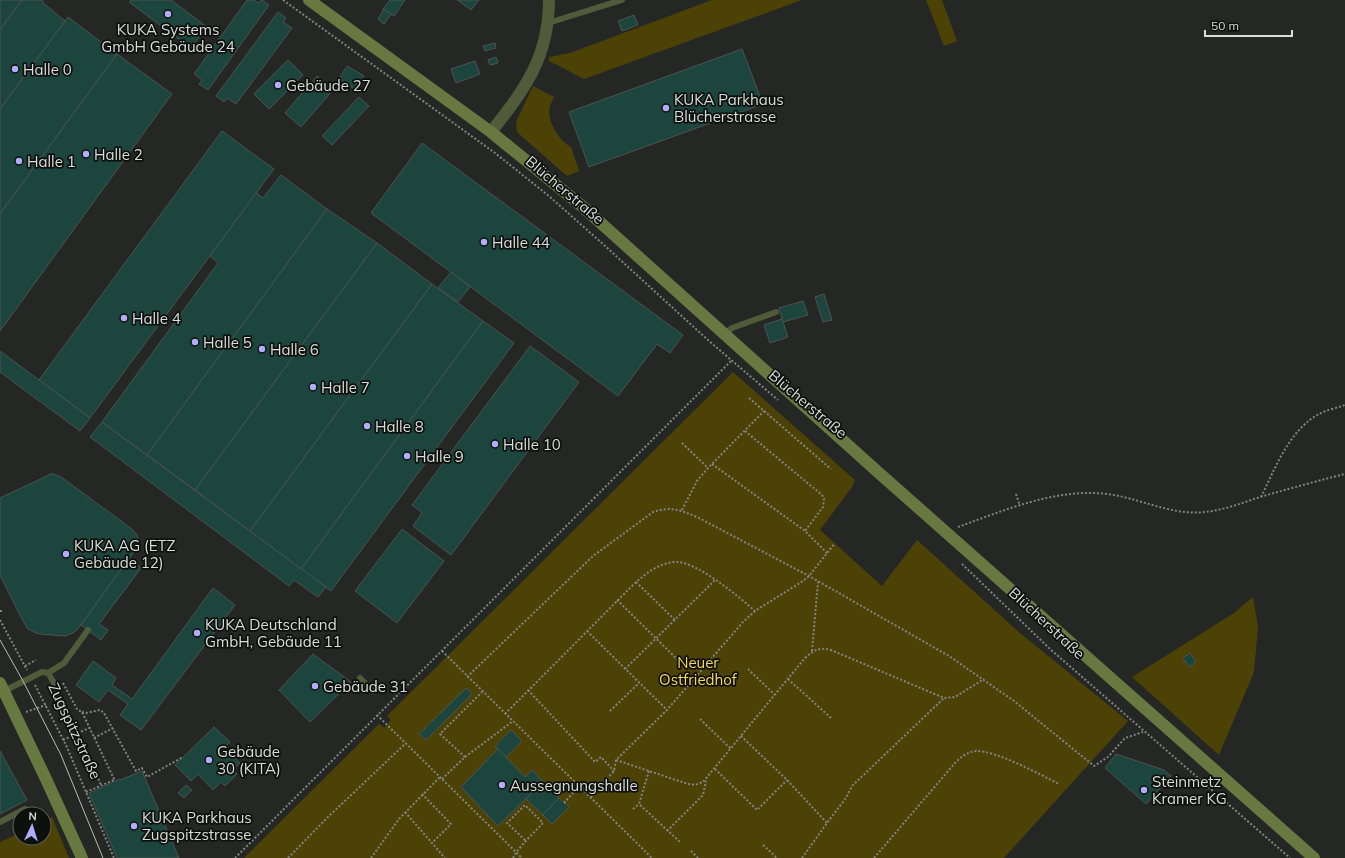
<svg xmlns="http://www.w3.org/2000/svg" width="1345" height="858" viewBox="0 0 1345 858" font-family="Mulish,sans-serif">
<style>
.green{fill:#4d4206}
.building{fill:#1c463d;stroke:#4d5251;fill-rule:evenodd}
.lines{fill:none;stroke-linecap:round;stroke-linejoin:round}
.path{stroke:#818482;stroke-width:2;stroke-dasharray:2 2;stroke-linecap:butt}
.lane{stroke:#505b39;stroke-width:6}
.street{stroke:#505b39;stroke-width:12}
.secondary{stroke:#677940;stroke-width:12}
.tram{stroke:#b9bcb9;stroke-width:1}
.poi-dot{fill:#b2adf9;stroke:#0e100e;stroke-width:1.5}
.labels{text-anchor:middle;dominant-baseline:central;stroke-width:3.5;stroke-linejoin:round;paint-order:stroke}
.poi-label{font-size:15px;fill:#dadddb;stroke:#0e100e;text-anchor:start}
.street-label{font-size:15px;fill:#dadddb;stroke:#0e100e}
.park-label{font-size:15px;fill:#f6d952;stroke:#0e100e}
</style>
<rect width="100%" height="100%" fill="#242724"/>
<g class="green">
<path d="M712 0H802L584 79 549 61V57L570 53Z"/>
<path d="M926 0H942L957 41 944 46Z"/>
<path d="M533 86 554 97C553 100 551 103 550 106 546 120 559 141 571 147L579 171 567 176 517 132 516 122Z"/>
<path d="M733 372 855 480 852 487 820 530 882 586 917 540 1020 633 1128 721 1004 858H244L379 724 384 728 391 720 387 716Z"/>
<path d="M1253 597 1258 627 1254 672 1219 755 1132 677 1234 613Z"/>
<path d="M52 817 69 858H0V842L20 833V838H44V821Z"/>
</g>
<g class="building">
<path d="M0 0H22L0 30Z"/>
<path d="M22 0H43L42 2 65 21 0 109V30Z"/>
<path d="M131 0H171L207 27 191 48 129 2Z"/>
<path d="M247 0H254L258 3 262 0 269 5 208 90 199 84 202 80 194 74Z"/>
<path d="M390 0H405L394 16 383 9Z"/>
<path d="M457 0H479L471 10Z"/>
<path d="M384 9 391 14 384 24 378 19Z"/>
<path d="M278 12 286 18 283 22 292 28 236 104 227 98 224 102 216 96Z"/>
<path d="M634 15 638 25 622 31 618 21Z"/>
<path d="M68 17 117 54 0 214V109Z"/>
<path d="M495 43 496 48 485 51 483 46Z"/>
<path d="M742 49 763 104 589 167 569 112Z"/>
<path d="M117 54 172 94 0 331V214Z"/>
<path d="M496 57 498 63 490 65 488 60Z"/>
<path d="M288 60 303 75 269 109 254 94Z"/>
<path d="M475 61 480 74 456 83 451 69Z"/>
<path d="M347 66 364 76 356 90 339 79Z"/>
<path d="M317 76 333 90 301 127 285 113Z"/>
<path d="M359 97 369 106 332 145 322 136Z"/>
<path d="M222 131 274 169 90 418 39 380Z"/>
<path d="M422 143 683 335 670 353 657 344 618 396 371 213Z"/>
<path d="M281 175 327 209 147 455 102 422 218 263 210 256 256 193 263 198Z"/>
<path d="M327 209 377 243 195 490 147 455Z"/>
<path d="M377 243 432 284 250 531 195 490Z"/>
<path d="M451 272 470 287 458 302 438 288Z"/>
<path d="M432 284 483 321 301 569 250 531Z"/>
<path d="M824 294 832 320 823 322 815 297Z"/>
<path d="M803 301 808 315 783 322 779 308Z"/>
<path d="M782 319 788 337 770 343 764 325Z"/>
<path d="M483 321 514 343 331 591 301 569Z"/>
<path d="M530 346 579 382 451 555 413 526 422 513 412 505Z"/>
<path d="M0 351 90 418 80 431 0 372Z"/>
<path d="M102 422 326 587 318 597 294 580 289 586 90 437Z"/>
<path d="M51 474H54L61 477 132 529 137 535 138 539 136 549 77 630 73 633 65 636 40 634 36 633 28 629 23 621 0 575V498Z"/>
<path d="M402 529 444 561 397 623 355 591Z"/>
<path d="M129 558 141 568 99 624 108 630 101 640 81 625Z"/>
<path d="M213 588 235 605 141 730 120 715 128 704 108 690 99 702 76 685 93 661 116 678 112 685 132 699Z"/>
<path d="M1190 653 1196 662 1189 667 1183 658Z"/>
<path d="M313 654 351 682 310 722 279 690Z"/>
<path d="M466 688 472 694 426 740 419 734Z"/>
<path d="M214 727 230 742 224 748 240 763 233 770 237 774 225 786 221 782 213 790 198 774 191 781 175 765Z"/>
<path d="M511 730 522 741 506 757 495 746Z"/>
<path d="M498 749 525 777 532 770 543 782 498 826 461 787ZM484 778 504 798 496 806 476 786Z"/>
<path d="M498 749 525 777 532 770 543 782 498 826 461 787Z"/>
<path d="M0 751 27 800 0 814Z"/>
<path d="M1116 754 1164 770 1171 776 1146 804 1105 768Z"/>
<path d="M142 771 179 858H117L89 793 120 779V780Z"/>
<path d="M543 782 559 798 543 815 526 799Z"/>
<path d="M186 785 192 790 184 798 178 793Z"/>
<path d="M559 798 569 807 552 824 543 815Z"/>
</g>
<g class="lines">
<g class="path">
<path d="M283 0 495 153 550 197 604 245 709 341 778 400"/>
<path d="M749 398 831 469"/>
<path d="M745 431 822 495 824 499 823 507 805 531"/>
<path d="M682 443 708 468"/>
<path d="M712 464 805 531 827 553"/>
<path d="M1016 494 1020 506"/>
<path d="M1261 497C1275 469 1289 430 1319 414 1326 410 1337 408 1345 405"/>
<path d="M682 510 697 481 708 468 764 411"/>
<path d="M958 527C1005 510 1056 488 1107 494 1140 498 1172 516 1205 512 1224 510 1242 503 1260 497 1288 489 1317 481 1345 474"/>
<path d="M962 564 1050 649 1290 858"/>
<path d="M636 582 675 620"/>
<path d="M617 600 680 662"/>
<path d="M0 611H2"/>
<path d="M0 620 27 670"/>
<path d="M587 631 667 710"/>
<path d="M442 651 652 858"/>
<path d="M812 651 818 582"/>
<path d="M25 666 36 660"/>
<path d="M625 669 715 580"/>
<path d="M748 669 775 695"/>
<path d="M467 677 593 556 653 512C671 506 680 510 697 517L809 576 949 656 1014 701 1094 766 1108 757 1125 738 1143 732"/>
<path d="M788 679 831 718"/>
<path d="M63 683 77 709 82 712 115 781"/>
<path d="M35 685 66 745 114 858"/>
<path d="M528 690 595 762 601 757 614 771"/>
<path d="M610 711 639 683"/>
<path d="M26 712 46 705"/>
<path d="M82 712 86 713 100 710 104 713 136 771 142 768 147 777 183 757"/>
<path d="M505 714 627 591C640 578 657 562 677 562 699 563 739 597 755 611"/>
<path d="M377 715 522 858"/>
<path d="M700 719 731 749"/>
<path d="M74 724 101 785"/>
<path d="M741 736 787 780 827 823"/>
<path d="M94 738 113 728"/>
<path d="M63 740 89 728"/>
<path d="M465 757 440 734 482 692"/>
<path d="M616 760 688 784 695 785 703 782 805 658C814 650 819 647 831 650L944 698 955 697 984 679"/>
<path d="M715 769 757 810 787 780"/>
<path d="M649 771 639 804 681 843"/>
<path d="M442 779 465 757 513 721"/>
<path d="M86 792 114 780"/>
<path d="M422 794 451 824 432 843"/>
<path d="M591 797 614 771 616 760 667 710 743 622 755 611 803 581 809 576 835 543"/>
<path d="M564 803 579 786"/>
<path d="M633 809 639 804"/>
<path d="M405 812 445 858"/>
<path d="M667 831 703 795 706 781"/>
<path d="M763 845 777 858"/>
<path d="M691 851 698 858"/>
<path d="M235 858 731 361"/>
<path d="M288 858 328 817 406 743"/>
<path d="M371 858 399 819 440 777"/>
<path d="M513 858C520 845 533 834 543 823L525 805 507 823 526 841"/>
<path d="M802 858 827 823 846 798 852 786 944 698"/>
<path d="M874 858 955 763C961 757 967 752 976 751 995 750 1041 775 1059 784"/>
</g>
<g class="lane">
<path d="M548 23 622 0"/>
<path d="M725 334 732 328 776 312"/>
<path d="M48 673 64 663 88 630"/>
<path d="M360 678 373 691"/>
<path d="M4 691 42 672 48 673 54 683"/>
<path d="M0 822 25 809"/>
</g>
<path class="street" d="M491 132C525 89 549 57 549 0"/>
<g class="secondary">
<path d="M309 0 491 132 583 207 879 473 1314 858"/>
<path d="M0 683 46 779 82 858"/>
</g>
<path class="tram" d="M0 640 23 681 61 755 103 858"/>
</g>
<g class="poi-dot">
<circle cx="168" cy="14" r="4"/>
<circle cx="15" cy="69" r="4"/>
<circle cx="278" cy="85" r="4"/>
<circle cx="666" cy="108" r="4"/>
<circle cx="86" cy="154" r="4"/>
<circle cx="19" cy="161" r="4"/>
<circle cx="484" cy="242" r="4"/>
<circle cx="124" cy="318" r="4"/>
<circle cx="195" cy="342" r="4"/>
<circle cx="262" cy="349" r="4"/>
<circle cx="313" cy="387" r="4"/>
<circle cx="367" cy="426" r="4"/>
<circle cx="495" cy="444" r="4"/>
<circle cx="407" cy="456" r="4"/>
<circle cx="66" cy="554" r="4"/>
<circle cx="197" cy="633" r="4"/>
<circle cx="315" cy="686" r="4"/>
<circle cx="209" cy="760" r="4"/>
<circle cx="502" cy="785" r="4"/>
<circle cx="1144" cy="790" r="4"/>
<circle cx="134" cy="826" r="4"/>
</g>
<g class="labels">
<g class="poi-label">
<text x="168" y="29" text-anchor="middle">KUKA Systems<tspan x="168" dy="17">GmbH Gebäude 24</tspan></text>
<text x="23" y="69">Halle 0</text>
<text x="286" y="85">Gebäude 27</text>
<text x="674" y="99">KUKA Parkhaus<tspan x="674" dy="17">Blücherstrasse</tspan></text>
<text x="94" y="154">Halle 2</text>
<text x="27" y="161">Halle 1</text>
<text x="492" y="242">Halle 44</text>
<text x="132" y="318">Halle 4</text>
<text x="203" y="342">Halle 5</text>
<text x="270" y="349">Halle 6</text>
<text x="321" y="387">Halle 7</text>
<text x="375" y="426">Halle 8</text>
<text x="503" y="444">Halle 10</text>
<text x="415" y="456">Halle 9</text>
<text x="74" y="545">KUKA AG (ETZ<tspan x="74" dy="17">Gebäude 12)</tspan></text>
<text x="205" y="624">KUKA Deutschland<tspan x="205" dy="17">GmbH, Gebäude 11</tspan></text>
<text x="323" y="686">Gebäude 31</text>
<text x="217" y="751">Gebäude<tspan x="217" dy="17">30 (KITA)</tspan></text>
<text x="1152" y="781">Steinmetz<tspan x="1152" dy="17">Kramer KG</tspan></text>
<text x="510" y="785">Aussegnungshalle</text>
<text x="142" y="817">KUKA Parkhaus<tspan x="142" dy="17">Zugspitzstrasse</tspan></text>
</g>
<g class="street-label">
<text transform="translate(565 190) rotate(40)">Blücherstraße</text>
<text transform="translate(808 404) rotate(40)">Blücherstraße</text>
<text transform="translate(1047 623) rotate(43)">Blücherstraße</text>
<text transform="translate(75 731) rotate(65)">Zugspitzstraße</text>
</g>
<g class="park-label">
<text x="698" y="662">Neuer<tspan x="698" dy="17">Ostfriedhof</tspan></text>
</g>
</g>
<g transform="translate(32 826) rotate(4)"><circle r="19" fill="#0e100e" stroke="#606260"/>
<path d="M0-3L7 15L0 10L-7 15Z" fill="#b2adf9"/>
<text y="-6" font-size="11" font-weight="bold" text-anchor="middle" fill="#dadddb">N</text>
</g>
<path d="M1205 30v6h87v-6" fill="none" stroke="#dadddb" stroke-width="2"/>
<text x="1211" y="30" font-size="12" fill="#dadddb" stroke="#0e100e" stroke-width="3" paint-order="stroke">50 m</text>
</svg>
